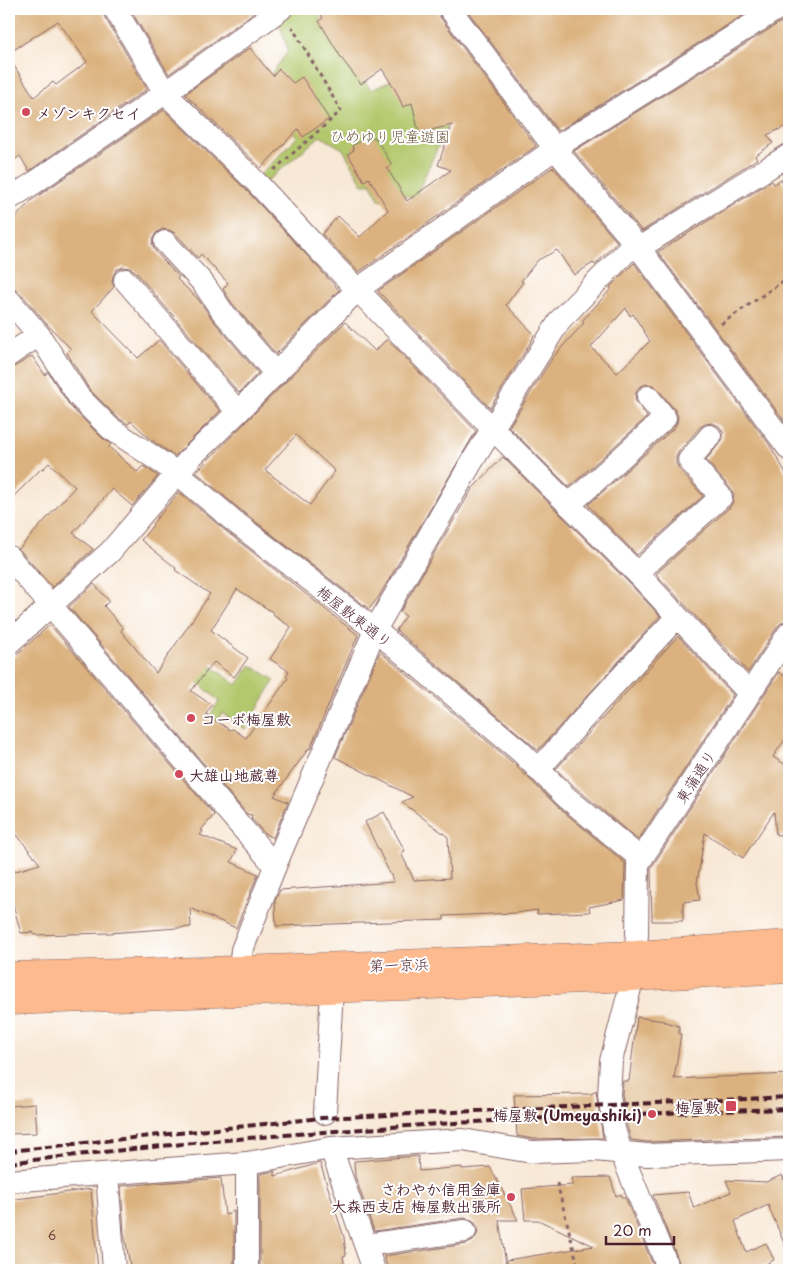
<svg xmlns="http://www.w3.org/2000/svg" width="798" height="1279" viewBox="0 0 798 1279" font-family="'Playpen Sans','Klee One',sans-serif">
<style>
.green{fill:#b3c86c;stroke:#7e744c}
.building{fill:#dbb27f;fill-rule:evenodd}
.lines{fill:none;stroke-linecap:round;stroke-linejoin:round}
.minor-casing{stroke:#876567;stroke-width:24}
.highway-casing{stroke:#876567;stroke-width:29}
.path{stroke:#876567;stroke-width:3;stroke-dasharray:4 4;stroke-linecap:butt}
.minor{stroke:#fff;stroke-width:22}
.highway{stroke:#fcba8e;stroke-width:28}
.rail{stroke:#4a1f2b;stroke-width:4;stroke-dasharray:8 4;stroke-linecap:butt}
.poi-dot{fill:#d1495b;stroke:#fff;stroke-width:2}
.labels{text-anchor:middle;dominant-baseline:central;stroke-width:4;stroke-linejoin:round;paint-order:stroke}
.number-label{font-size:12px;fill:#6e4440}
.poi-label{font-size:15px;font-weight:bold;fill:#4a1f2b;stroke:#fff;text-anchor:start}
.park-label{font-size:15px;fill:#6f5a42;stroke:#fff}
.street-label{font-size:15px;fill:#4a1f2b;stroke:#fff}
</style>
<rect width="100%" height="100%" fill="#fff"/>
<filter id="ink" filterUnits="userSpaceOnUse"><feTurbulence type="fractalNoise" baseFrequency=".02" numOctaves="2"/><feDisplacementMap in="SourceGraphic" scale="10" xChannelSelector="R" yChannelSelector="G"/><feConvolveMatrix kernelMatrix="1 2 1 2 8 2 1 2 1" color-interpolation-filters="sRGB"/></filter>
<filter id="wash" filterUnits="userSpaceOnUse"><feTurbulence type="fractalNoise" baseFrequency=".0096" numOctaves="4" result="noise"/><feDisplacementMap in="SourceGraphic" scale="20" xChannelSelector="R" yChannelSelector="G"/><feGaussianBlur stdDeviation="1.12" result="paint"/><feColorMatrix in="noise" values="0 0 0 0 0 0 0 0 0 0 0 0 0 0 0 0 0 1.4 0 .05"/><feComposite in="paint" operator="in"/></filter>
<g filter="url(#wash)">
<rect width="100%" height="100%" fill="#f8e8d6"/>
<g class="green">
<path d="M294 9H314L371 90 418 69 457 104 415 198 394 193 380 201 370 183 363 185 343 149 320 136 266 182 260 175 297 137 269 97 267 80 288 51 278 19Z"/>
<path d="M203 660 237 685 250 665 275 680 245 729 222 713 193 762 186 754 219 701 191 676Z"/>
</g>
<g id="blocks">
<g class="building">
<path d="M19 9H102L104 16 147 89 29 171 20 156 9 164V58L34 97 53 82 56 85 87 62 58 21 9 53V15Z"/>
<path d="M130 9H259L169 74Z"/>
<path d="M317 9H437L440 17 536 146 359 272 322 234 338 216 360 237 388 210 369 178 364 181 348 154 354 150 352 146 367 137 369 140 375 137 392 165 387 168 407 201 451 170 438 165 452 125 419 133 412 103 403 107 396 91 382 69 361 84 342 59 319 21 323 18Z"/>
<path d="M466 9H753L558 131Z"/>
<path d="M789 15V125L767 135 773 143 755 156 757 159 642 231 574 151 784 20Z"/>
<path d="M250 48 273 76 279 69 293 83 302 77 329 119 303 137 298 129 261 168 185 94Z"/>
<path d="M164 110 249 193 339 290 276 354 232 303 223 289 228 283 201 254 198 258 175 233 169 230 162 229 156 233 153 238 152 244 155 251 179 277 177 279 198 299 212 319 258 373 239 393 135 271 130 268 123 267 116 270 113 276 112 282 114 287 92 311 138 358 159 340 220 411 175 456 150 439 131 421 128 424 118 418 89 389 67 353 71 349 44 321 19 291 14 288 9 287V224L32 200Z"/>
<path d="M553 167 617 242 595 265 593 263 574 275 557 250 538 260 521 281 523 282 506 305 534 334 533 338 490 408 378 291Z"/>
<path d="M781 179 789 193V427L658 252 772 181 774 184Z"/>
<path d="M634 263 769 444 789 478V620L783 622 778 626 748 672 656 574 730 507 733 502 734 495 731 489 706 460 723 439V432L719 426 712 423 705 424 700 427 679 451 676 457V463L679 469 703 496 637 555 588 505 674 428 677 423 678 416 675 410 658 389 653 385 646 384 639 387 636 393 635 400 647 417 569 487 509 427 553 357 584 323 582 321 611 289 610 287ZM626 308 630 316 633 314 650 341 617 373 591 347Z"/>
<path d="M345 322 375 351 387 339 476 431 378 598 369 609 243 512 196 472ZM296 435 335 471 310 505 265 470Z"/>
<path d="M32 356 45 375 48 372 70 406 101 437 111 444 109 447 137 472 143 466 158 476 132 506 112 489 73 533 93 549 52 587 19 549 75 487 49 463 43 469 42 468 9 501V368L16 366Z"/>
<path d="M503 457 628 582 660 616 538 750 396 630 406 616 400 612 472 489Z"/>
<path d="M179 492 227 532 358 635 310 749 309 748 274 796 288 802 273 838 265 834 251 818 252 815 247 814 69 607 94 584 109 601 104 606 123 628 121 631 156 673 210 594 175 570 176 568 141 540 153 525 152 524ZM237 589 274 613 273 615 291 627 270 659 289 671 286 676 288 678 246 738 233 729 230 730 206 714 212 705 191 691 214 662 234 677 248 658 211 630Z"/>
<path d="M50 625 214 815 201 830 203 831 200 835 237 850 231 862 258 874 236 928 190 908 191 927 109 933 34 935 33 932 21 933 9 891V873L40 864 9 825V661Z"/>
<path d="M678 636 733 695 638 840 575 787 556 769Z"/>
<path d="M380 652 511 761 558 807 625 863 624 900 589 907 590 912 537 914 538 910 515 913 444 916V920L276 926 275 901 280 890 394 882 365 822 384 812 405 851 401 853 414 880 450 878 448 837 402 802 413 797 335 757Z"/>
<path d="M779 672 789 679V733L773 757 789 767V834L776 835 774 812 743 858 705 833 697 883 700 900 683 902V921H652L651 868Z"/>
<path d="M637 1017 664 1021 665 1022 679 1026V1034H681L674 1079 789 1074V1137L647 1142 631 1140 627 1126 622 1094 623 1081H629Z"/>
<path d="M596 1091 603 1138 533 1139 517 1136 514 1095 591 1094Z"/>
<path d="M35 1104 37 1133 9 1134V1106Z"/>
<path d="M418 1156 419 1171 462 1167V1169L490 1167 518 1220H499L507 1270H388L384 1256 467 1244 473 1241 477 1235 478 1229 475 1223 469 1219 464 1218 374 1231 355 1176 354 1161Z"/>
<path d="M320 1163 344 1237 346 1255 343 1256 345 1270H260V1174L275 1171V1176Z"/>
<path d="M782 1175 784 1180 789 1178V1255L768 1205 735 1221 746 1252 766 1243 774 1260 753 1270H682L653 1195 688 1192 694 1208 731 1192 726 1180 766 1182Z"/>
<path d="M610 1177 616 1196 621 1194 622 1197H625L655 1270H508L507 1260 594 1246 538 1220H525L522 1189 573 1185 571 1178Z"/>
<path d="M221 1178 225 1215 234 1211V1270H131L124 1233 121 1186Z"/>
<path d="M91 1189 98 1270H9V1200Z"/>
</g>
</g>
</g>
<g filter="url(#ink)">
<use href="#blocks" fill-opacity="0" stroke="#876567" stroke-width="1"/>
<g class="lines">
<defs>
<g id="minor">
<path d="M115 9 165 93 258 184 317 248 476 412 637 573 749 693"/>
<path d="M450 9 555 149 639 248 789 449"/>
<path d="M9 199 37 181 165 93 281 9"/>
<path d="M165 242 203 283 222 311 276 374"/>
<path d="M125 280 238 412"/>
<path d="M9 300 39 335 79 397 110 428 177 473 235 522 375 630 520 751 566 797 641 859"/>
<path d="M9 355 39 335"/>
<path d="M569 505 665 418 648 397"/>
<path d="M9 557 275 866"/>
<path d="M637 573 721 497 689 460 710 436"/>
<path d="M9 643 110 552 192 456 238 412 357 290 563 143 777 9"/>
<path d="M538 770 599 701 677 617"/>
<path d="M240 970 242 950 275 866 375 630 470 465 560 320 627 251 639 248 789 155"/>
<path d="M325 1113 332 989"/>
<path d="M331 1148 374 1270"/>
<path d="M107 1174 114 1270"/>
<path d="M9 1181 247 1163 331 1148 463 1140 532 1152 595 1150 647 1155 789 1150"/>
<path d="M366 1245 465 1231"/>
<path d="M247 1270V1163"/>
<path d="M669 1270 621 1152 614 1129 609 1095 611 1061 633 977 637 935 638 864 789 633"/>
</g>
<g id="highway">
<path d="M9 976 240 970 636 955 789 944"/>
<path d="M9 1001 611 978 789 969"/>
</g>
</defs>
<use href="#minor" class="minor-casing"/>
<use href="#highway" class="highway-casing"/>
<g class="path">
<path d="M274 170 341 111 292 27"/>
<path d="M721 324 789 277"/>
<path d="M557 1183 579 1270"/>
</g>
<use href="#minor" class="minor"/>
<use href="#highway" class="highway"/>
<g class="rail">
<path d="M9 1151 321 1118 789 1097"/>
<path d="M9 1163C268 1131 529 1116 789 1109"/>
</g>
</g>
</g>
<g class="poi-dot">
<circle cx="26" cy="112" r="5"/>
<circle cx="191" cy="718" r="5"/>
<circle cx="179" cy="774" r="5"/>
<rect x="725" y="1100" width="12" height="12" rx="2.5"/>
<circle cx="652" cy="1114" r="5"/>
<circle cx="511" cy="1197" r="5"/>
</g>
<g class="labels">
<g class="number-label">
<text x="52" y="1235">6</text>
</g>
<g class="poi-label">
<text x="36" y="112">メゾンキクセイ</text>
<text x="201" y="718">コーポ梅屋敷</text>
<text x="189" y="774">大雄山地蔵尊</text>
<text x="720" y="1106" text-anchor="end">梅屋敷</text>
<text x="642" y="1114" text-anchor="end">梅屋敷 (Umeyashiki)</text>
<text x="501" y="1188" text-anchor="end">さわやか信用金庫<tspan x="501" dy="17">大森西支店 梅屋敷出張所</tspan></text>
</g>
<g class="park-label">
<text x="390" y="135">ひめゆり児童遊園</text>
</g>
<g class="street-label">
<text transform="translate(355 616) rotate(38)">梅屋敷東通り</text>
<text transform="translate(695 776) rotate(-57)">東蒲通り</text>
<text transform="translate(399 964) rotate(-2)">第一京浜</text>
</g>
</g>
<rect width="798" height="1279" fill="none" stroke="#fff" stroke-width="30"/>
<path d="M606 1236v8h68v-8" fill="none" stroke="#4a1f2b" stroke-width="2.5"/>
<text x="613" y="1236" font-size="15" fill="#4a1f2b" stroke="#ffffff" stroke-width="4" paint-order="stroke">20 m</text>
</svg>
